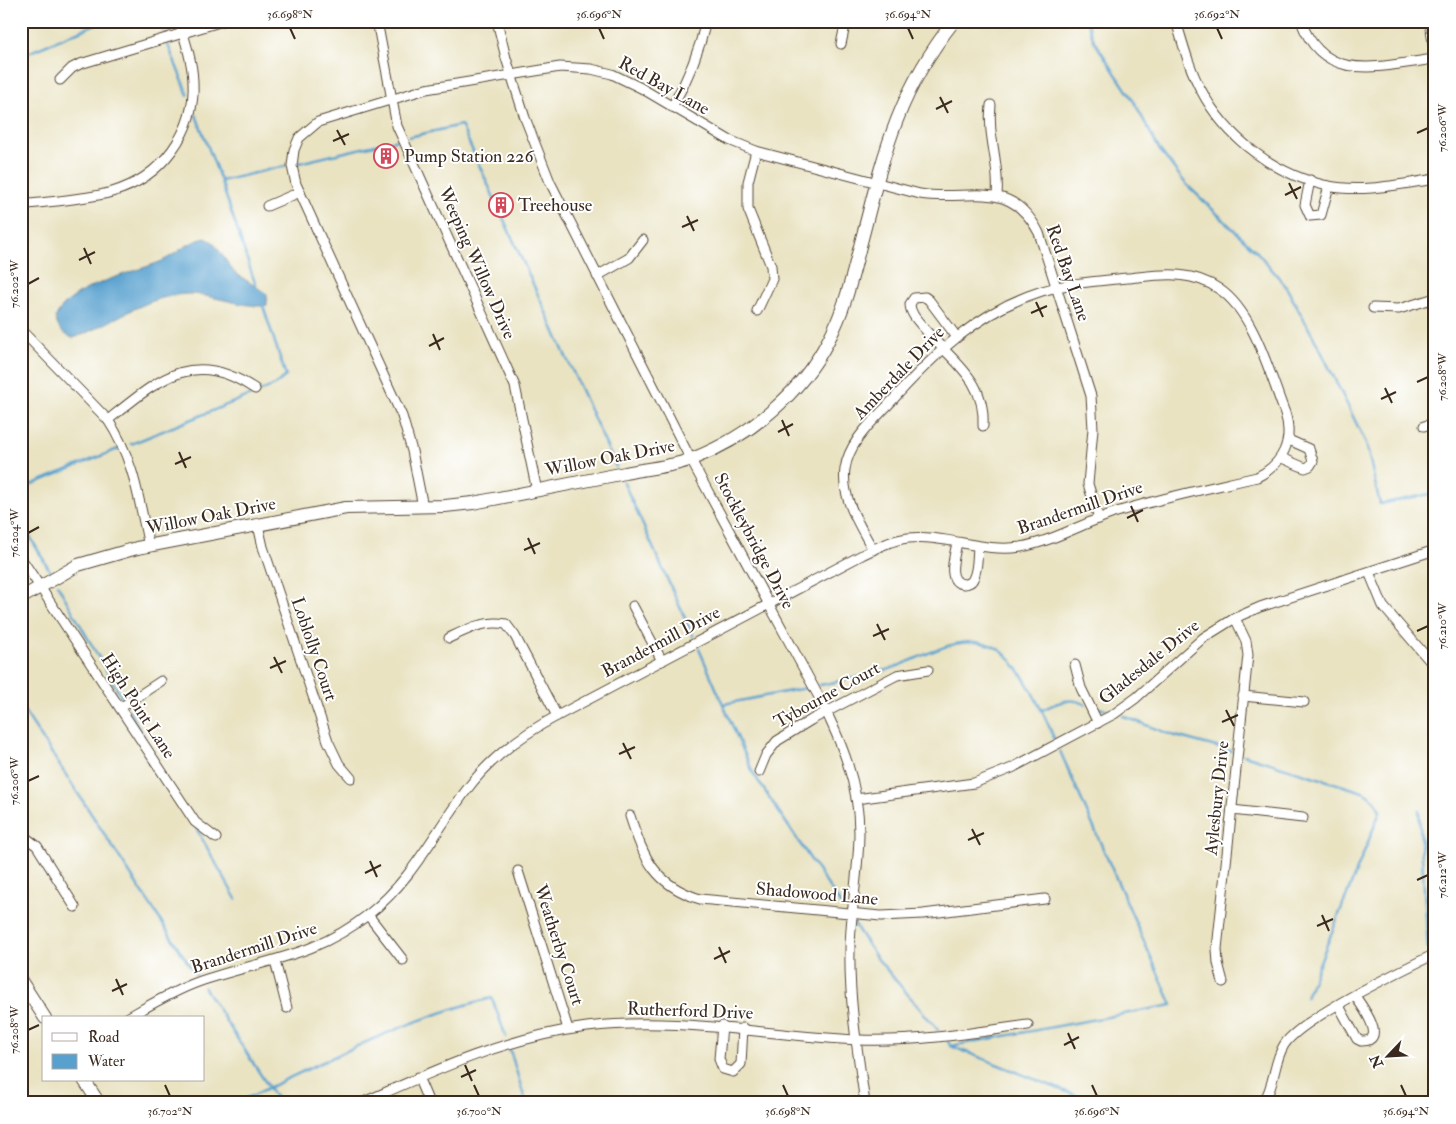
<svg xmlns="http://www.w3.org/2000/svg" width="1456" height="1124" viewBox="0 0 1456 1124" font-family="'IM FELL Double Pica',serif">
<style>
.water{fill:#58a1cf;stroke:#4a6676}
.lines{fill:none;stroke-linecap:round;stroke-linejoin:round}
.stream{stroke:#58a1cf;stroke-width:2.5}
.street-casing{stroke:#554637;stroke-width:11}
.secondary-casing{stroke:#554637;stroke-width:14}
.street{stroke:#fff;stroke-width:9}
.secondary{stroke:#fff;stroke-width:12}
.ticks{fill:none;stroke:#3b2a1e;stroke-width:2}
.labels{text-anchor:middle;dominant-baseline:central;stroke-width:4;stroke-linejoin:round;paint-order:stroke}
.street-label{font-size:18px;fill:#3b2a1e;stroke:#fff}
.poi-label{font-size:18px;fill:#3b2a1e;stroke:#fff;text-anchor:start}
.neatline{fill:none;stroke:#3b2a1e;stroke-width:2}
.ticks-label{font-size:12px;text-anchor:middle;fill:#3b2a1e}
</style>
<rect width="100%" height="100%" fill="#fff"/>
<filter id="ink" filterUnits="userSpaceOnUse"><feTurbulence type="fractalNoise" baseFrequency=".02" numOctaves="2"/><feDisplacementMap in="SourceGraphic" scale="10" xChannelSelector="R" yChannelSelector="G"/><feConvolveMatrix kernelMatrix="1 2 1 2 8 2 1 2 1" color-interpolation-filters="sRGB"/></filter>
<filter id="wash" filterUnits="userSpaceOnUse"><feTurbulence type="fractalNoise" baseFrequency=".0096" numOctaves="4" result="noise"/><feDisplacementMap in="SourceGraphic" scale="20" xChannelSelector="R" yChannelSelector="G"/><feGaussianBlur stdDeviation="1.12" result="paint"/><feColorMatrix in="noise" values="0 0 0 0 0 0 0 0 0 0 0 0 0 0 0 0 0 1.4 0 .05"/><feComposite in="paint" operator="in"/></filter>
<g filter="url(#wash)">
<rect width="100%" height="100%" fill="#e9e3c2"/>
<path class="water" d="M206 238 213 242 234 272 267 294V305C255 310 210 295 192 294 148 293 112 325 73 338 62 334 58 328 55 318 70 285 131 274 162 261 177 254 188 241 206 238Z"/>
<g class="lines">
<g class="stream">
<path d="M159 21 163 32"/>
<path d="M1087 21 1094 41 1133 100 1159 149 1186 184 1257 252 1285 285 1320 349 1366 443 1380 504 1435 493"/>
<path d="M168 45 188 95"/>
<path d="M21 56 103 21"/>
<path d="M196 115 221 181 257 289"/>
<path d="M409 137 461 125 616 467"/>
<path d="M299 163 396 140"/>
<path d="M221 181 285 166"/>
<path d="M131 444 273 386 286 376 262 303"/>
<path d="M623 481 693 636"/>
<path d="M21 489 118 449"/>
<path d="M21 521 50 571"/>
<path d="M57 584 122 698"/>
<path d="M699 649 753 773 843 908"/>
<path d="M820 685C842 681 865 676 887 670 920 660 960 630 995 647 1019 659 1044 714 1054 738"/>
<path d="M724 704 806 688"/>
<path d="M21 706 196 975"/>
<path d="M1098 708 1108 710"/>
<path d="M129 710 144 737"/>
<path d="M1042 710C1057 703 1069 696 1085 704"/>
<path d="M1123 716 1172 735 1231 751"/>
<path d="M1244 755 1363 792C1372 798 1378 801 1380 812L1306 997"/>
<path d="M1419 811 1428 949"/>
<path d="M196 828 236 899"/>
<path d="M854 924 876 957 938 1030"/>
<path d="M1430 964 1435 1037"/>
<path d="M204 987 279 1103"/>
<path d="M948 1042 951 1046 1082 1098 1086 1103"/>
<path d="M951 1046 1172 1005 1060 751"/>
<path d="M510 1050 526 1103"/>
<path d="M237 1103C320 1064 403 1019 492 998L506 1037"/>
</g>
</g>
</g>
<g filter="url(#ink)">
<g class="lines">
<defs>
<g id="street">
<path d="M377 21 397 126 515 386 537 491"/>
<path d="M497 21 506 58 525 118 550 182 691 460 820 699C841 741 859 783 859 832 859 872 850 912 850 952 849 1003 858 1053 865 1103"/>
<path d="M1176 21C1183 44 1189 68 1201 90 1226 138 1275 175 1328 186 1362 193 1401 184 1435 179"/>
<path d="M1301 21C1324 86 1383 65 1435 59"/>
<path d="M1430 21 1435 58"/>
<path d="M841 44 846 21"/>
<path d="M60 80 72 68 80 64 223 21"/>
<path d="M991 105C987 136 1000 163 997 195"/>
<path d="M672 107C688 79 699 53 706 21"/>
<path d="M756 151 748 182V209L771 266 772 279 757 311"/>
<path d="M1310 180 1305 205 1310 216 1321 215 1329 186"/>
<path d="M21 205C51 201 83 200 112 192 161 178 196 132 193 81 192 60 185 40 179 21"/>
<path d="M267 206 300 192"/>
<path d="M597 276 629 258 643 240"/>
<path d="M1373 308 1399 309 1435 298"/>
<path d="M21 330 108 420C134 459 139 501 149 546"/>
<path d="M956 336 929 300 925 297 914 298 910 304C910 313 917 320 923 327 950 360 986 378 983 426"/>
<path d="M108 420C158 380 193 347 255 389"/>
<path d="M1424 426 1435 423"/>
<path d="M1282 458 1305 468 1310 466 1313 461 1309 449 1289 440"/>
<path d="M423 507 412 451 402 416 296 184 292 166 294 150 299 138 318 122 426 89 560 67 591 69 612 74 641 88 729 140 756 151 920 194C969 202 1010 176 1039 233L1091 396 1093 429 1088 484 1099 519"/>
<path d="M258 525 263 547 328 741 339 764 351 778"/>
<path d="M957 543C955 554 945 583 964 584 968 584 972 582 973 579 978 570 977 557 978 547"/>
<path d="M21 558 195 822 216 838"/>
<path d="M1369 572 1383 606 1435 667"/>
<path d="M633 606 662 661"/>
<path d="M449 638C468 629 484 620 506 624L515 636 557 716"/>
<path d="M1075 665 1081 688 1098 723"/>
<path d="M1243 696 1304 702"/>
<path d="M120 708 161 681"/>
<path d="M759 772 766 755 777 741 811 720 897 675 928 670"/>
<path d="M856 799 974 783 1012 768 1114 714 1136 698 1203 638 1235 618 1260 607 1435 550"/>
<path d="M1232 810 1303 818"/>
<path d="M630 816C644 859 655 885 700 899L881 916 923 914 1045 899"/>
<path d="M21 834 37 846 75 907"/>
<path d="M518 871 568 1029"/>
<path d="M368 915 403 960"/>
<path d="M275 961 287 1008"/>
<path d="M1223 982 1218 963 1217 949 1248 655 1246 641 1235 618"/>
<path d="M1339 1006 1357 1039 1361 1041C1389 1042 1362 1006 1355 996"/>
<path d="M127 1018C150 1005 173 991 198 982 261 960 314 958 369 914 411 881 433 835 465 792 489 759 521 735 557 716L862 555C876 548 891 540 908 538 946 534 982 553 1021 547 1054 541 1085 522 1117 512 1163 497 1210 488 1257 477 1283 464 1294 441 1285 413 1270 375 1254 312 1219 289 1190 269 1160 275 1127 278 1099 281 1069 283 1042 291 978 311 932 356 889 404 871 423 849 442 845 469 841 499 860 525 873 550"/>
<path d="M722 1026 719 1059 723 1069 733 1072 741 1064 743 1028"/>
<path d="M418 1077 429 1103"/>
<path d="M362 1103C435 1070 507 1037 587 1027 679 1016 767 1036 859 1040 916 1042 972 1033 1028 1025"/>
<path d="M1263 1103C1275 1086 1273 1063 1284 1045 1300 1019 1402 970 1435 954"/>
</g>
<g id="secondary">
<path d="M21 598 78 565 137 548 346 508 445 506 473 503C524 493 575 483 625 473 647 468 672 467 692 459 749 437 801 394 829 339 847 305 854 268 864 231 885 149 900 89 954 21"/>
<path d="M21 981 45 1018"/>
<path d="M84 1080 99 1103"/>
</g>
</defs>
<use href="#street" class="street-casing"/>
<use href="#secondary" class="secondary-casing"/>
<use href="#street" class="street"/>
<use href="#secondary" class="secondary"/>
</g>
</g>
<path class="ticks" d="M290 28 295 39M599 28 604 39M908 28 913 39M1217 28 1222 39M940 97 948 113M936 109 952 101M337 130 345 145M1417 133 1428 128M333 141 349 134M1289 183 1297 199M1285 195 1301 187M687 216 694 231M682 227 698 220M84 248 91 264M79 260 95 252M28 284 39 278M1036 302 1043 317M1031 313 1047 306M433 334 440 350M429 346 444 338M1417 382 1428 377M1385 388 1392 403M1381 399 1396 392M782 420 789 436M778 432 793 424M179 452 186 468M175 464 191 457M1131 506 1138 522M1127 518 1143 510M28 533 39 527M528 538 535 554M524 550 540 543M877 624 885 640M1417 631 1428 626M873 636 889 629M274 657 282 673M270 668 286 661M1226 710 1234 726M1222 722 1238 715M623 743 631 759M619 754 635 747M28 781 39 776M972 829 980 845M968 840 984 833M370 861 377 877M365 873 381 865M1417 880 1428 875M1322 915 1329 931M1317 926 1333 919M719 947 726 963M714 959 730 951M116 979 123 995M112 991 127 984M28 1030 39 1025M1068 1033 1075 1049M1064 1045 1079 1037M465 1065 472 1081M461 1077 476 1070M165 1085 170 1096M474 1085 479 1096M783 1085 788 1096M1092 1085 1097 1096M1401 1085 1406 1096"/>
<defs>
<symbol id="building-ring" viewBox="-11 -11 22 22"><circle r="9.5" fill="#fff" stroke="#d1495b" stroke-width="1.5"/><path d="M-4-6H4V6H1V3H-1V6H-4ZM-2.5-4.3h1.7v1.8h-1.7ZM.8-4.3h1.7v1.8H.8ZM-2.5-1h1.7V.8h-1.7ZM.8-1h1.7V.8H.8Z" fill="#d1495b"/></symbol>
</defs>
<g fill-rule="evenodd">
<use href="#building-ring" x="372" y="142" width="28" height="28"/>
<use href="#building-ring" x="487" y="191" width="28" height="28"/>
</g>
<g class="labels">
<g class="street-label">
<text transform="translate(664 86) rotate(29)">Red Bay Lane</text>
<text transform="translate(477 263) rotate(66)">Weeping Willow Drive</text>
<text transform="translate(1068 273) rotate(71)">Red Bay Lane</text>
<text transform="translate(899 373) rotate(-46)">Amberdale Drive</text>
<text transform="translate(610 458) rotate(-11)">Willow Oak Drive</text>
<text transform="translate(1080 508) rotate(-19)">Brandermill Drive</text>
<text transform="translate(211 516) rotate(-11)">Willow Oak Drive</text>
<text transform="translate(754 541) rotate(62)">Stockleybridge Drive</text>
<text transform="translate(661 642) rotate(-28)">Brandermill Drive</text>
<text transform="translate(314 649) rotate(71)">Loblolly Court</text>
<text transform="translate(1149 662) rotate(-39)">Gladesdale Drive</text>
<text transform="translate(827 695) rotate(-29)">Tybourne Court</text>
<text transform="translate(138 706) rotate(57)">High Point Lane</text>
<text transform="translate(1217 798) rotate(-84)">Aylesbury Drive</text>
<text transform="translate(817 894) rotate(5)">Shadowood Lane</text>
<text transform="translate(559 945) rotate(72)">Weatherby Court</text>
<text transform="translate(254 948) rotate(-18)">Brandermill Drive</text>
<text transform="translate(690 1011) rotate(2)">Rutherford Drive</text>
</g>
<g class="poi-label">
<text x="404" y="156">Pump Station 226</text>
<text x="518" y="205">Treehouse</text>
</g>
</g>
<rect width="1456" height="1124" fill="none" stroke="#fff" stroke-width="55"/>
<rect x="42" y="1016" width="162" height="65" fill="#ffffff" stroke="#b1aaa5"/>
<rect x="52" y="1033" width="25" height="8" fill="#ffffff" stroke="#b1aaa5"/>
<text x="88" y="1042" font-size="15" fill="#3b2a1e">Road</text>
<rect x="52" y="1054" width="25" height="15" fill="#58a1cf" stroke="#b1aaa5"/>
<text x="88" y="1066" font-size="15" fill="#3b2a1e">Water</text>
<g transform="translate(1388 1056) rotate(245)" stroke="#ffffff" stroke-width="4" paint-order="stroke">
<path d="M0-4L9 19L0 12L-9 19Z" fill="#3b2a1e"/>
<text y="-8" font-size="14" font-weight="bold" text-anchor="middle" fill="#3b2a1e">N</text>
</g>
<rect x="28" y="28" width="1400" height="1068" class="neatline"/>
<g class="ticks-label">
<text x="290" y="18">36.698°N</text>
<text x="599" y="18">36.696°N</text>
<text x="908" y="18">36.694°N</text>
<text x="1217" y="18">36.692°N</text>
<text transform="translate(1442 128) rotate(-90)" y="4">76.206°W</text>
<text transform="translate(14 284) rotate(-90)" y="4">76.202°W</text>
<text transform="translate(1442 377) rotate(-90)" y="4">76.208°W</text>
<text transform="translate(14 533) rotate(-90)" y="4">76.204°W</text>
<text transform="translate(1442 626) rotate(-90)" y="4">76.210°W</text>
<text transform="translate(14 781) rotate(-90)" y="4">76.206°W</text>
<text transform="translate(1442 875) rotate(-90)" y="4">76.212°W</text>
<text transform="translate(14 1030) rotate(-90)" y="4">76.208°W</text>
<text x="170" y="1115">36.702°N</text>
<text x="479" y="1115">36.700°N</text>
<text x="788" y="1115">36.698°N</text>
<text x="1097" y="1115">36.696°N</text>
<text x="1406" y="1115">36.694°N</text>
</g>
</svg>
